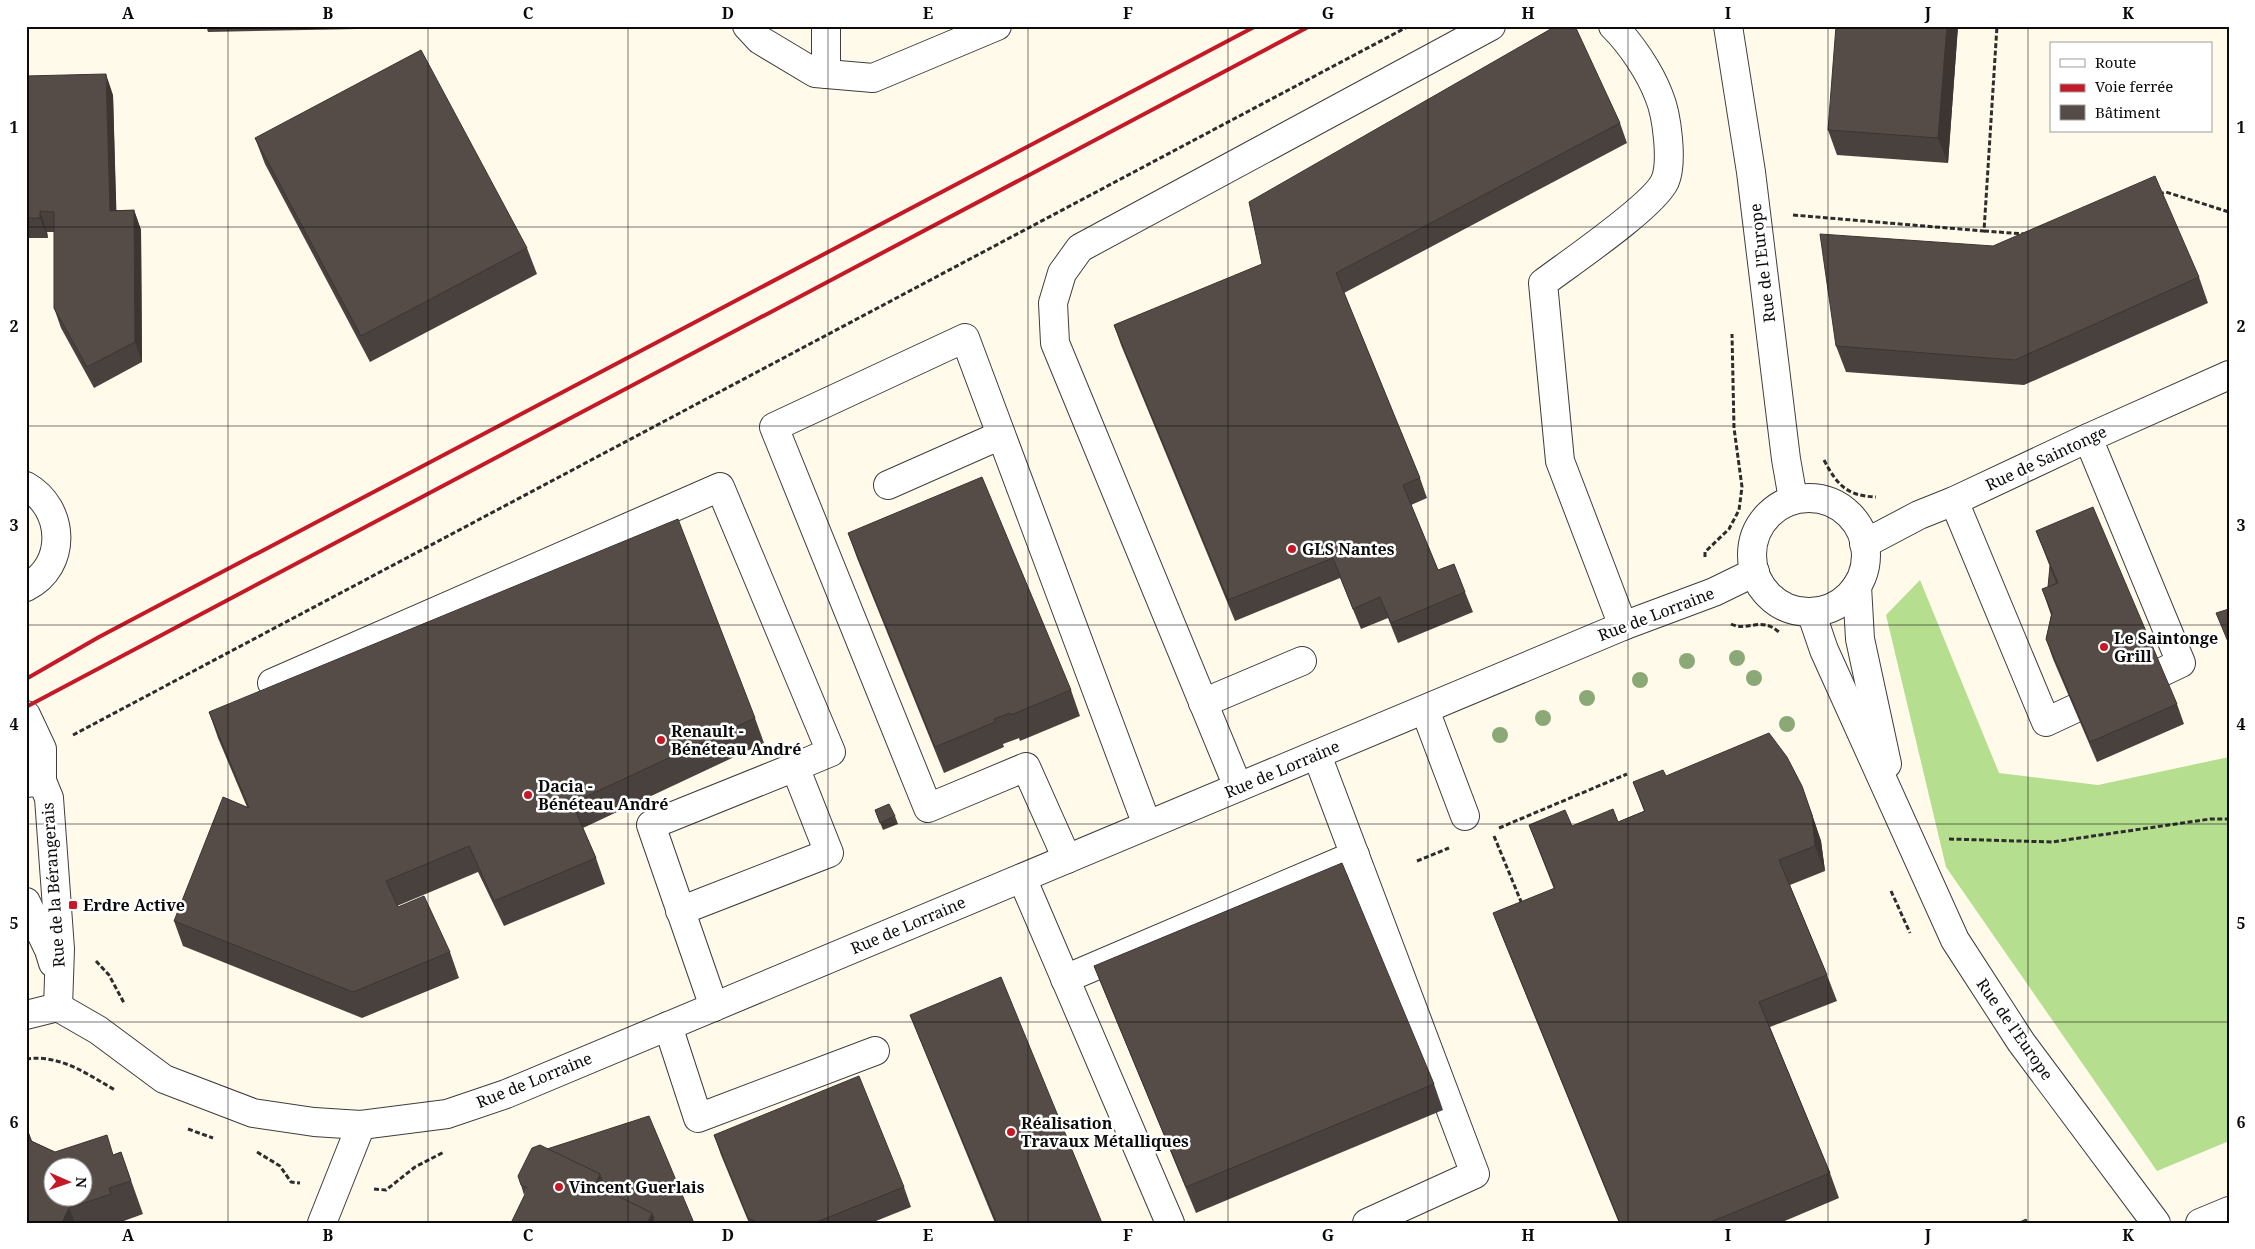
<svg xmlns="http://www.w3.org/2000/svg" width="2255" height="1249" viewBox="0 0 2255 1249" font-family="'Noto Serif',serif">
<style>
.forest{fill:#b5de8e}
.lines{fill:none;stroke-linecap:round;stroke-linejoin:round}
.minor-casing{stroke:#3e3e3e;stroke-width:30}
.path{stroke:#2d2d2d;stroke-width:3;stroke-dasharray:5 2.5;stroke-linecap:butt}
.minor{stroke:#fff;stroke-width:28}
.rail{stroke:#c51927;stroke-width:4}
.tree{fill:#8aa976}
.wall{fill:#49413d}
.shaded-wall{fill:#3c3532}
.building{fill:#554c47;stroke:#3c3532;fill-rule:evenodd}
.grid{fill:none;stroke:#0b0b0b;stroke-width:1;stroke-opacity:0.55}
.poi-dot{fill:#c51927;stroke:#fff;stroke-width:2}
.labels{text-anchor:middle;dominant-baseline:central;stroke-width:5;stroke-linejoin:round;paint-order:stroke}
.street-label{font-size:16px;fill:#0b0b0b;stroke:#fff}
.poi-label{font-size:16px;font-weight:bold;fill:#0b0b0b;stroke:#fff;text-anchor:start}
.neatline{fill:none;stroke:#0b0b0b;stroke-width:2}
.grid-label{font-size:16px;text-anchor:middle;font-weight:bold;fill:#0b0b0b}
</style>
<rect width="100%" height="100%" fill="#fffaea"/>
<path class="forest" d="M1920 580 1999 773 2098 785 2229 757V1141L2157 1171 1946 867 1886 615Z"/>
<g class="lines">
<defs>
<g id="minor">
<path d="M747 26 760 40 815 73 873 78 997 26"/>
<path d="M826 26V74"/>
<path d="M1613 26C1631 44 1650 72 1659 96 1667 115 1673 162 1665 181 1654 206 1568 264 1543 283L1560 461 1623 626"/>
<path d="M1728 26 1751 172 1786 459 1793 499"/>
<path d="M2088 438 2181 663 2162 672"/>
<path d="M888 485 1001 435"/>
<path d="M26 486C65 508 68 566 26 587"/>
<circle cx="1809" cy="555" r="57"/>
<path d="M1954 501 2046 722 2074 709"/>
<path d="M1864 544 1919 515 1954 501 2088 438 2229 375"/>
<path d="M1857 586 1860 639 1887 764"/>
<path d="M1811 612 1824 650 1955 940 2021 1042 2156 1223"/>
<path d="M272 683 720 487 831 752 795 767"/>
<path d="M1203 703 1302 661"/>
<path d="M1425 710 1465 816"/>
<path d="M26 715 42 749V781"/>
<path d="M1317 755 1475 1174 1367 1223"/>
<path d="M26 783 42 781 49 798 60 949 58 1007"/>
<path d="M1238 787 1055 343 1053 303 1062 273 1080 248 1491 26"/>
<path d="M1067 859 1026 767 928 808 774 427 965 338 1147 825"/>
<path d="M1022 878 1170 1223"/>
<path d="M26 902 49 950 53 963"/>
<path d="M680 911 829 853 795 767 651 825 714 1007"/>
<path d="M1065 979 1355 855"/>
<path d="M58 1007 98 1030 164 1079 253 1113 314 1122 361 1125 447 1114 506 1094 1623 626 1714 592 1755 572"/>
<path d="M26 1015 58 1007"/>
<path d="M668 1026 698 1118 875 1051"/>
<path d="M322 1223 361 1125"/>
<path d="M2200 1223 2229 1211"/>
</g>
</defs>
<use href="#minor" class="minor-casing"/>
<g class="path">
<path d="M2159 194 2166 192 2229 212"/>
<path d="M1793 215 1984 231 1997 26"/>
<path d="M1984 231 2025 234"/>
<path d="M1824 460C1837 485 1847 496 1876 497"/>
<path d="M1705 557V552L1729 529 1739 510 1742 487 1734 428 1732 334"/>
<path d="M1731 624C1747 632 1761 616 1779 632"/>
<path d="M73 735 1409 26"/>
<path d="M1499 828 1627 774"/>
<path d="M1494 836 1522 904"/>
<path d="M1949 839 2052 842 2210 819H2229"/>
<path d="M1417 861 1449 848"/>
<path d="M1891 891 1910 933"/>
<path d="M96 961 109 975 124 1003"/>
<path d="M26 1059C60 1054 87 1074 115 1090"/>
<path d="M188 1129 213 1138"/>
<path d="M257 1152 280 1166 291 1182 300 1183"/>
<path d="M374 1189 386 1190 415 1167 444 1152"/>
</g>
<use href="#minor" class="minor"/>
<g class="rail">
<path d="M26 679 99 637 1256 26"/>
<path d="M26 707 1310 26"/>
</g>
</g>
<g class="tree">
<circle cx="1737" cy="658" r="8"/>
<circle cx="1687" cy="661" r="8"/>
<circle cx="1754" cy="678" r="8"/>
<circle cx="1640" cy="680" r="8"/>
<circle cx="1587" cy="698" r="8"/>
<circle cx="1543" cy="718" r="8"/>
<circle cx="1787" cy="724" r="8"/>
<circle cx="1500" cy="735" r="8"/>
</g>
<g class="wall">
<path d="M206 26H357V29L208 32Z"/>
<path d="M1958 26 1948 163 1837 155 1828 130Z"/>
<path d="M26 76 113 95 116 210H134L141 230 142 362 94 388 61 328 54 308V232H47L48 238H26Z"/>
<path d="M1620 123 1627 143 1344 293 1420 478 1427 498 1411 505 1438 570 1465 592 1473 612 1398 643 1388 618 1361 629 1340 578 1235 621 1121 345 1114 325Z"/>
<path d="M255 138 527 248 537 274 370 362 265 164Z"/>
<path d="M2199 277 2208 303 2024 385 1846 372 1836 346Z"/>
<path d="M2036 531 2177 704 2184 724 2097 762 2053 659 2046 639 2051 615 2042 589 2048 587 2050 567Z"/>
<path d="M848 533 1071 690 1080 716 1020 741 1019 738 1003 744 1004 747 944 773 857 558Z"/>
<path d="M209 712 755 718 764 743 583 828 596 858 605 884 504 926 478 872 397 906 450 952 459 978 362 1018 183 946 174 921 247 807 218 738Z"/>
<path d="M1666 776 1811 811 1821 841 1825 871 1790 885 1827 975 1837 1001 1770 1027 1830 1173 1839 1198 1780 1223H1619L1503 939 1493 913 1554 889 1539 851 1529 825 1572 826 1618 822 1644 811 1633 782Z"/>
<path d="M875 810 895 816 898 824 883 830Z"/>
<path d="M1094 966 1434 1084 1443 1110 1196 1213 1104 991Z"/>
<path d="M910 1015 1102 1223H995L920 1040Z"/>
<path d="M26 1125 32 1141 55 1152 114 1155 121 1152 143 1214 121 1222V1223H26Z"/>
<path d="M714 1135 904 1187 911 1207 871 1223H749L721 1155Z"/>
<path d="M547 1149 524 1195 521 1185Z"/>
</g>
<g class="shaded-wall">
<path d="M1947 26H1958L1948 163 1938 138Z"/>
<path d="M106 74 113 95 117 231 110 211Z"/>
<path d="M134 210 141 230 142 362 135 342Z"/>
<path d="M40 211 47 232 48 238 40 218Z"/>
<path d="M1802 786 1821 841 1825 871 1815 846Z"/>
<path d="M600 1174 608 1196 595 1185Z"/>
<path d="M69 1208 75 1223H62Z"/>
<path d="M652 1213 656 1223H647Z"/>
</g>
<g class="building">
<path d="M1556 26H1575L1620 123 1336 273 1420 478 1403 485 1438 570 1454 564 1465 592 1391 623 1380 597 1353 609 1333 558 1228 600 1114 325 1262 264 1249 202Z"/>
<path d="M1836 26H1947L1938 138 1828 130Z"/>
<path d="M421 50 527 248 361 336 255 138Z"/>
<path d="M106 74 110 211 134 210 135 342 87 367 54 308V212L40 211V218H26V76Z"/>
<path d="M2155 176 2199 277 2015 360 1836 346 1820 234 1993 246Z"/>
<path d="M982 477 1071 690 1011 715 1010 713 994 719 995 722 935 747 848 533Z"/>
<path d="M2093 507 2177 704 2090 742 2046 639 2052 613 2042 589 2058 583 2036 531Z"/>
<path d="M678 519 755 718 572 803 596 858 494 901 469 846 386 881 398 907 424 896 450 952 353 992 174 921 223 797 249 808 209 712Z"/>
<path d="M2050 566 2057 583 2048 587Z"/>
<path d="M2229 609V644L2216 613Z"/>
<path d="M1769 733 1787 757 1802 786 1812 815 1815 846 1779 860 1827 975 1759 1002 1830 1173 1708 1223H1620L1493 913 1555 888 1529 825 1565 810 1572 826 1613 809 1618 822 1645 811 1633 782 1663 770 1666 776Z"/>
<path d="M889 804 895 816 880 823 875 810Z"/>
<path d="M1342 863 1434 1084 1186 1187 1094 966Z"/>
<path d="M1001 977 1102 1223H997L910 1015Z"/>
<path d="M859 1076 904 1187 814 1223H759L748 1218 714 1135Z"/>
<path d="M649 1116 694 1223H652L654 1218 652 1213 599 1187 602 1180 600 1174 547 1149Z"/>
<path d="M26 1126 31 1141 55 1152 107 1135 113 1155 121 1152 131 1181 109 1188 111 1194 69 1208 62 1223H26ZM52 1166H82V1196H52Z"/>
<path d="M540 1145 600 1174 595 1185 652 1213 647 1223H511L528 1188 521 1185 518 1176 532 1148Z"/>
<path d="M2026 1219 2028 1223H2018Z"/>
</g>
<path class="grid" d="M228 26V1223M428 26V1223M628 26V1223M828 26V1223M1028 26V1223M1228 26V1223M1428 26V1223M1628 26V1223M1828 26V1223M2028 26V1223M26 227H2229M26 426H2229M26 625H2229M26 824H2229M26 1022H2229"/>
<g class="poi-dot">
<circle cx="1292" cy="549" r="5"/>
<circle cx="2104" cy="647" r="5"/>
<circle cx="661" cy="740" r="5"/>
<circle cx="528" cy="795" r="5"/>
<rect x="68" y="900" width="10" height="10" rx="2.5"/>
<circle cx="1011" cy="1132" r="5"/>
<circle cx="559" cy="1187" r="5"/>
</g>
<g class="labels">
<g class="street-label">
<text transform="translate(1762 263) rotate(-97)">Rue de l'Europe</text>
<text transform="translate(2046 458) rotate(-25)">Rue de Saintonge</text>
<text transform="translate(1656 614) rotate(-21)">Rue de Lorraine</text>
<text transform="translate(1282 769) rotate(-23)">Rue de Lorraine</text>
<text transform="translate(53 885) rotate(-94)">Rue de la Bérangerais</text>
<text transform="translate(908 925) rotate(-23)">Rue de Lorraine</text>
<text transform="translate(2015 1029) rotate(55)">Rue de l'Europe</text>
<text transform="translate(534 1080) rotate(-22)">Rue de Lorraine</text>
</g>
<g class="poi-label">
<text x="1302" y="549">GLS Nantes</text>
<text x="2114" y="638">Le Saintonge<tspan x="2114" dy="18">Grill</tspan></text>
<text x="671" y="731">Renault -<tspan x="671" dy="18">Bénéteau André</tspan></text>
<text x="538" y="786">Dacia -<tspan x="538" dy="18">Bénéteau André</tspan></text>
<text x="83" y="905">Erdre Active</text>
<text x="1021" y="1123">Réalisation<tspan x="1021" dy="18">Travaux Métalliques</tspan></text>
<text x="569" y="1187">Vincent Guerlais</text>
</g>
</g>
<rect width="2255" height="1249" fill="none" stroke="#ffffff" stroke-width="55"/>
<rect x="2050" y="42" width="162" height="90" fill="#ffffff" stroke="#9d9d9d"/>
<rect x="2060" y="59" width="25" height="8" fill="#ffffff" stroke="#9d9d9d"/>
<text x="2095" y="68" font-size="15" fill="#0b0b0b">Route</text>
<rect x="2060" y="84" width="25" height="8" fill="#c51927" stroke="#9d9d9d"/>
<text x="2095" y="92" font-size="15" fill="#0b0b0b">Voie ferrée</text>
<rect x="2060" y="105" width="25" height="15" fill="#554c47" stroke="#9d9d9d"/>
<text x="2095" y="118" font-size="15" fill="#0b0b0b">Bâtiment</text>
<g transform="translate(68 1182) rotate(92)"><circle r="24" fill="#ffffff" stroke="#9d9d9d"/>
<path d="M0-4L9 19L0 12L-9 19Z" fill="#c51927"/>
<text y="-8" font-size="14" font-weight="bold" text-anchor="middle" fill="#0b0b0b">N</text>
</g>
<rect x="28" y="28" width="2200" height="1194" class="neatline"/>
<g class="grid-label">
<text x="128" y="19">A</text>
<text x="328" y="19">B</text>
<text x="528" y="19">C</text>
<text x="728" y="19">D</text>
<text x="928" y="19">E</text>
<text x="1128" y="19">F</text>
<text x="1328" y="19">G</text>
<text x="1528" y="19">H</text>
<text x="1728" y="19">I</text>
<text x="1928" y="19">J</text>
<text x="2128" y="19">K</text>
<text x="14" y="133">1</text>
<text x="2241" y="133">1</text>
<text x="14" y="332">2</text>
<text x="2241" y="332">2</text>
<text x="14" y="531">3</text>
<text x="2241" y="531">3</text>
<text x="14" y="730">4</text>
<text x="2241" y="730">4</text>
<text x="14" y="929">5</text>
<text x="2241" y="929">5</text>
<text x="14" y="1128">6</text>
<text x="2241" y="1128">6</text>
<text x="128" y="1241">A</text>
<text x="328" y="1241">B</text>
<text x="528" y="1241">C</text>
<text x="728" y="1241">D</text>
<text x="928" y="1241">E</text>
<text x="1128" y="1241">F</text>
<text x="1328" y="1241">G</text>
<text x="1528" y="1241">H</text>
<text x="1728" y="1241">I</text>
<text x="1928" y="1241">J</text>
<text x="2128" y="1241">K</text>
</g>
</svg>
